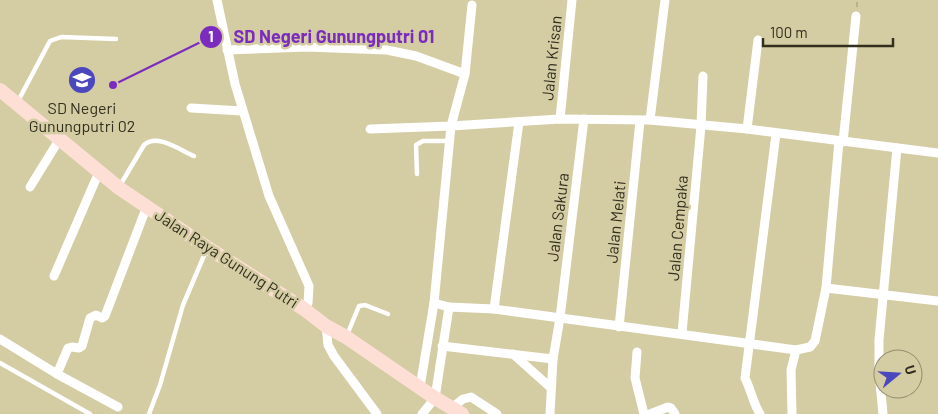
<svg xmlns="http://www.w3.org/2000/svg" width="938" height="414" viewBox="0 0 938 414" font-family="Barlow,sans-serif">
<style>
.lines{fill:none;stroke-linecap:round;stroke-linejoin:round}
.path{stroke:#9e9777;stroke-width:1;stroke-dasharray:5 2.5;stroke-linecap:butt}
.service{stroke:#fff;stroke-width:4.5}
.minor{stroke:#fff;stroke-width:9}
.primary{stroke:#fedfd6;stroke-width:14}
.labels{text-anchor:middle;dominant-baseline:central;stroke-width:5;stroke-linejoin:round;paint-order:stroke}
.street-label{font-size:16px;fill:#322f1f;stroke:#d4cca3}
.poi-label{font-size:16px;fill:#322f1f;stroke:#d4cca3}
.leader{fill:none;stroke:#7b2cbf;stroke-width:2}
.callout-dot{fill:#7b2cbf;stroke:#d4cca3;stroke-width:2}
.mark-label{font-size:15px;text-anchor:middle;font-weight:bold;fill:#fff}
.callout-label{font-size:18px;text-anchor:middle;font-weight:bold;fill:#7b2cbf;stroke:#d4cca3;stroke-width:5;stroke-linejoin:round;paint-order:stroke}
</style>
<rect width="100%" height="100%" fill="#d4cca3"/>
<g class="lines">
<path class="path" d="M857 7V0"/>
<g class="service">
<path d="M17 103 50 41 61 37 116 39"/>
<path d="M417 174 416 145 423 141H449"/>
<path d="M119 187 144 145C157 133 180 150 194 156"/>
<path d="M347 335 359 306 365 305 388 314"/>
<path d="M0 363 90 414"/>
<path d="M149 414 160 385 183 305 206 251"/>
</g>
<g class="minor">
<path d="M217 0 235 84 269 196 309 286 308 303 304 309"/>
<path d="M227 50 306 47 387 50 416 56 465 74"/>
<path d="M191 108 242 111"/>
<path d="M560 119 572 0"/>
<path d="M650 120 665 0"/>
<path d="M370 129 451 126 560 119 650 120 747 129 938 153"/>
<path d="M747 129 758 40"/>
<path d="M843 142 856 16"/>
<path d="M30 187 59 140"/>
<path d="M54 276 99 172"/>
<path d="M826 288 938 301"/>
<path d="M434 303 449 307 494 309 796 350 810 347 815 341 826 288 839 141"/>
<path d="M494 309 519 122"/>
<path d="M326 326 328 345 334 356 377 414"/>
<path d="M619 327 640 121"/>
<path d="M682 333 701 126 703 76"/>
<path d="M0 339 57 374 118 407"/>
<path d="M442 346 553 359"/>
<path d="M637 352 635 378 644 414"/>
<path d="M513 354 551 388"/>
<path d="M57 374 68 348 72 347 79 348 82 346 90 318 96 315 102 318 105 316 147 206"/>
<path d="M420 387 434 303 451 126 465 74 472 5"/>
<path d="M453 407 463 399 471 397 497 414"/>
<path d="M422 414 435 398 449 307"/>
<path d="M550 414 553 359 560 318 584 119"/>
<path d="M650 414 668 407 671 408 675 414"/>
<path d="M760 414C753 403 751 390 745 378L776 134"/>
<path d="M792 414 791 370 796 350"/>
<path d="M883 414 879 373V340L897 148"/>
</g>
<path class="primary" d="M0 90 119 188 208 248 304 309 326 326 346 337 435 398 462 414"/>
</g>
<defs>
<symbol id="school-disc" viewBox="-11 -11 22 22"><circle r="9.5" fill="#4b47bd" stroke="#d4cca3"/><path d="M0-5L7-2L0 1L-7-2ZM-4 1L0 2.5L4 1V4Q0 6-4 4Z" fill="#fff"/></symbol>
</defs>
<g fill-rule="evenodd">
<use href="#school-disc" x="66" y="64" width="32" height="32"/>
</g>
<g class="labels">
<g class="street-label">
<text transform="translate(551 58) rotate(-84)">Jalan Krisan</text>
<text transform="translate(557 217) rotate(-83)">Jalan Sakura</text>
<text transform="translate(615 222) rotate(-84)">Jalan Melati</text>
<text transform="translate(677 228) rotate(-85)">Jalan Cempaka</text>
<text transform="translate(227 258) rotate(33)">Jalan Raya Gunung Putri</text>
</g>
<g class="poi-label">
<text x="82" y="107">SD Negeri<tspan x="82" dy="18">Gunungputri 02</tspan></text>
</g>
</g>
<path class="leader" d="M113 85L211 37"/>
<g class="callout-dot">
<circle cx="113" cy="85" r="5"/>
<circle cx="211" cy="37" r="12"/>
</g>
<g class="mark-label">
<text x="211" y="42">1</text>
</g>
<g class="callout-label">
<text x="334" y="43">SD Negeri Gunungputri 01</text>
</g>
<g transform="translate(898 374) rotate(72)"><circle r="24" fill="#d4cca3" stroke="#938d6e"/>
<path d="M0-4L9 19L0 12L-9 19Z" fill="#4b47bd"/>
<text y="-8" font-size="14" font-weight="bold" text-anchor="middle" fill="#322f1f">U</text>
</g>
<path d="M763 38v8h130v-8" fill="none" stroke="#322f1f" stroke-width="2.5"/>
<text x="770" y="38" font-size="15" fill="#322f1f" stroke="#d4cca3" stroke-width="4" paint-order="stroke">100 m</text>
</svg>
